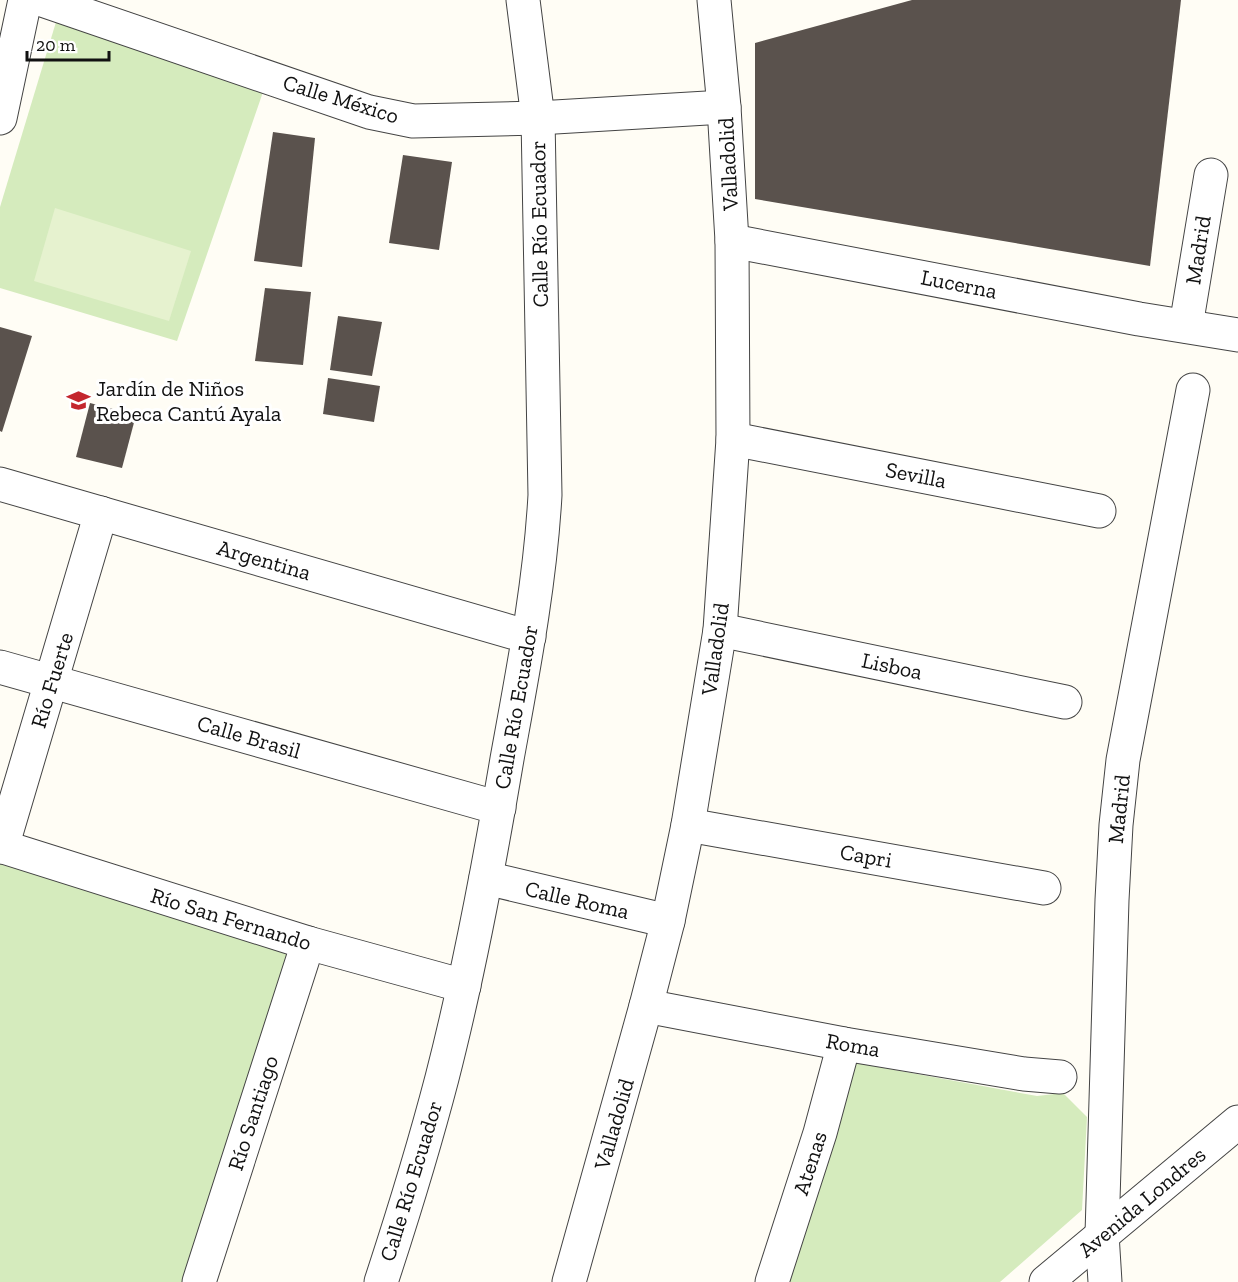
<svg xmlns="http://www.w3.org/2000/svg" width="1238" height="1282" viewBox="0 0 1238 1282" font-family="'Zilla Slab',serif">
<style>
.green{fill:#d5ebbd}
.pitch{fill:#e6f2cf}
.building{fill:#5a524d}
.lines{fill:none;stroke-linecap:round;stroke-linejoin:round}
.street-casing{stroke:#444;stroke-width:35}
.street{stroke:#fff;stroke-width:33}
.labels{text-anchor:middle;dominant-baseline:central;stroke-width:6;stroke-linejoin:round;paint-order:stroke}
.street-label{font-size:22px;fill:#111;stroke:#fff}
.poi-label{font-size:22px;fill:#111;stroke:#fff;text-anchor:start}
</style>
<rect width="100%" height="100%" fill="#fffdf5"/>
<g class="green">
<path d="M56 22 263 92 177 341 0 288V207Z"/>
<path d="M0 864 280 945 292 963 186 1282H0Z"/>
<path d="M851 1062 1037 1096 1063 1093 1087 1117 1082 1210 1000 1282H788Z"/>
</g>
<path class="pitch" d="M55 208 191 251 169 321 34 281Z"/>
<g class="building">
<path d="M912 0H1181L1150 266 755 199V43Z"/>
<path d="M273 132 315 138 302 267 254 261Z"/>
<path d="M403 155 452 162 439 250 389 243Z"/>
<path d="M265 288 311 292 303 365 255 361Z"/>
<path d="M338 316 382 322 372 376 330 370Z"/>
<path d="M0 327 32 336 2 432 0 431Z"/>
<path d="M328 378 380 386 374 422 323 414Z"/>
<path d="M90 403 136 415 122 468 76 457Z"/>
</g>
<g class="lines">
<defs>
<g id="street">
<path d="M42 0 369 112 413 121 538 118 724 107"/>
<path d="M0 118 25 0"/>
<path d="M732 241 1139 319 1238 335"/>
<path d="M1186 326 1211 175"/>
<path d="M733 439 1099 511"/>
<path d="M0 484 529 637"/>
<path d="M720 630 1065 702"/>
<path d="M0 667 499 808"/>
<path d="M688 825 1044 888"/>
<path d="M0 846 308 943 464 986"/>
<path d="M2 847 101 513"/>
<path d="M486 878 668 921"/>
<path d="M646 1006 844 1044 1024 1074 1060 1077"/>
<path d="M199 1282 308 943"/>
<path d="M381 1282C403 1215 424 1147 442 1078 469 973 489 866 507 759 523 671 540 584 545 495L538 118 523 0"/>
<path d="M569 1282 646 1006 668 921 688 825 720 630 733 439 732 241 724 107 714 0"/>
<path d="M772 1282 820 1133 844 1044"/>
<path d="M1046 1282 1238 1122"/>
<path d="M1105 1282 1102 1234 1112 900 1116 825 1123 760 1193 390"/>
</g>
</defs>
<use href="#street" class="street-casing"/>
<use href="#street" class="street"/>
</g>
<defs>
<symbol id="school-bare" viewBox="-9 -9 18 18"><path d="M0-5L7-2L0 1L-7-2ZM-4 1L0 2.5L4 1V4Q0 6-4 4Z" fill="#c4262e" stroke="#fff" stroke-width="2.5" paint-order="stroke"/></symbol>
</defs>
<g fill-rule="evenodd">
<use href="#school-bare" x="62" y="384" width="33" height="33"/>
</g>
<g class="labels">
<g class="street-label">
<text transform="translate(341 99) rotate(17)">Calle México</text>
<text transform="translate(728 164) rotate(-93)">Valladolid</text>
<text transform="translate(539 224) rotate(-91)">Calle Río Ecuador</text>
<text transform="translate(1198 250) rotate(-81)">Madrid</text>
<text transform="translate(959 284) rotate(11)">Lucerna</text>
<text transform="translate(916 475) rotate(11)">Sevilla</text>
<text transform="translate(264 560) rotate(16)">Argentina</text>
<text transform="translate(715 649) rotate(-82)">Valladolid</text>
<text transform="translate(892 666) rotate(12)">Lisboa</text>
<text transform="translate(52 680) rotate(-73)">Río Fuerte</text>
<text transform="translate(516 707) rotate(-80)">Calle Río Ecuador</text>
<text transform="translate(249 737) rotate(16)">Calle Brasil</text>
<text transform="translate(1119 809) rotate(-84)">Madrid</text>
<text transform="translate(866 856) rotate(10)">Capri</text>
<text transform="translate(577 900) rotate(13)">Calle Roma</text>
<text transform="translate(231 919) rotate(17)">Río San Fernando</text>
<text transform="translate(853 1045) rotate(10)">Roma</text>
<text transform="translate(253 1113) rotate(-72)">Río Santiago</text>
<text transform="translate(614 1124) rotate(-74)">Valladolid</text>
<text transform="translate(810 1163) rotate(-72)">Atenas</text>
<text transform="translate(411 1181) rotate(-73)">Calle Río Ecuador</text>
<text transform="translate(1142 1202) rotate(-40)">Avenida Londres</text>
</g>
<g class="poi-label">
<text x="96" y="388">Jardín de Niños<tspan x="96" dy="25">Rebeca Cantú Ayala</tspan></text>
</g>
</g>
<path d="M27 51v9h82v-9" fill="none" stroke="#111111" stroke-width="3"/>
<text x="36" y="51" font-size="18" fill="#111111" stroke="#ffffff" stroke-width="4.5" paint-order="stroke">20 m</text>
</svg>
